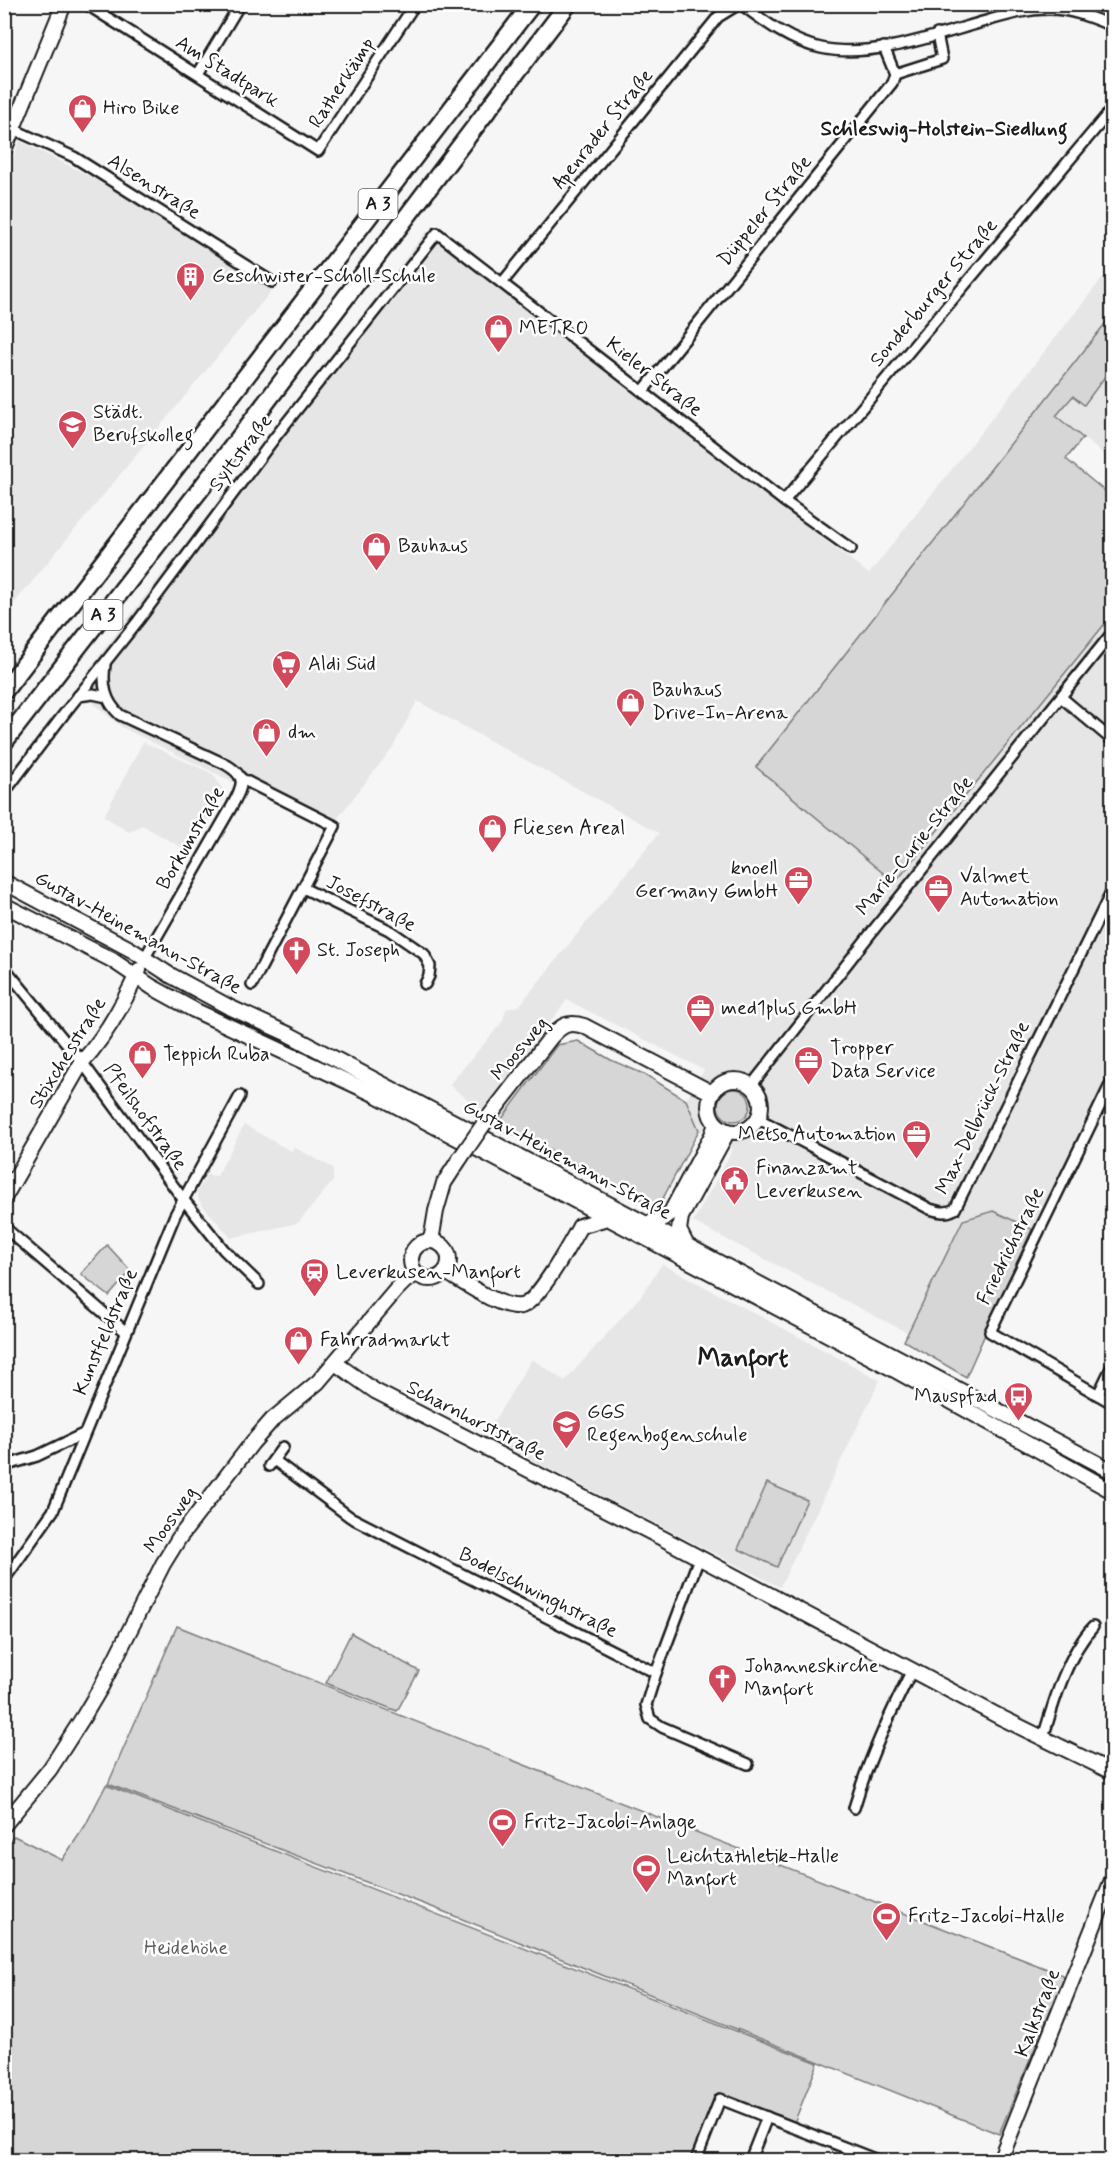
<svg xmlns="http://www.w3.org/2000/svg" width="1117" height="2165" viewBox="0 0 1117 2165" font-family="Mynerve,sans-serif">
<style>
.built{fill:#e6e6e6}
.green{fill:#d6d6d6;stroke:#797979;stroke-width:1.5}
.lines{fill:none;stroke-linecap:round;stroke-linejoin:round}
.street-casing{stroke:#1c1c1c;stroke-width:14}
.secondary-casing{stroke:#1c1c1c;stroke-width:18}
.highway-casing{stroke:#1c1c1c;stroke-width:21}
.street{stroke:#fff;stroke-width:9}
.secondary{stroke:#fff;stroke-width:14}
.highway{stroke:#fff;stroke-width:16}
.secondary-bridge-casing{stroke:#1c1c1c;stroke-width:18;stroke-linecap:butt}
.secondary-bridge{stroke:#fff;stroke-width:14}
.labels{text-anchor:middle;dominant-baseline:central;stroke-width:5;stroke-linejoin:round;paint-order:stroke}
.shield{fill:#fff;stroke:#606060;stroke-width:1.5}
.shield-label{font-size:18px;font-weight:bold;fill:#1c1c1c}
.street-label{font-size:20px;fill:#1c1c1c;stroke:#fff}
.poi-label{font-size:20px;fill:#1c1c1c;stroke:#fff;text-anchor:start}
.park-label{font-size:20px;fill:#5d5d5d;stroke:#fff}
.neighbourhood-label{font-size:21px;font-weight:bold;fill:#1c1c1c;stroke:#fff}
.district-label{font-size:26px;font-weight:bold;fill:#1c1c1c;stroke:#fff}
</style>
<rect width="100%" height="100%" fill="#f6f6f6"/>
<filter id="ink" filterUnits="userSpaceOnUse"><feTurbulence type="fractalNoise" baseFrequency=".0167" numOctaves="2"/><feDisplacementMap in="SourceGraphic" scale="12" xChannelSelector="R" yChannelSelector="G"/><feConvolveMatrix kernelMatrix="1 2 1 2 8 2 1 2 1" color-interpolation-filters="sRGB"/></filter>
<g filter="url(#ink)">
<g class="built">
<path d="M20 141 95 179 273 289 7 612 4 611V178Z"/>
<path d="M426 232 869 574 1112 266V316L756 767 895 882 1112 615V1067L1032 1229 994 1211 963 1220 908 1333 693 1222 733 1149 699 1130 686 1100 704 1070 567 1000 482 1110 449 1085 503 1021 506 1009 519 1006 659 833 417 701 393 747 329 829 123 728 94 704 88 670Z"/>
<path d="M1112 367V461L1056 416 1073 396 1084 404Z"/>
<path d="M143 742 213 774 223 790 193 854 142 825 129 832 104 816Z"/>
<path d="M244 1125 291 1151 294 1147 333 1168V1181L298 1223 231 1238 199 1201 197 1192 207 1175 217 1176Z"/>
<path d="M662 1264 880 1380 780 1587 485 1436 532 1359 565 1381 641 1296Z"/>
</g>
<g class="green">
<path d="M1112 315V367L1084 405 1073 396 1056 416 1083 438 1066 459 1112 497V615L895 883 756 767Z"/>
<path d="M578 1041 611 1060 646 1075 686 1100 699 1130 660 1204 651 1205 527 1138 495 1128 557 1045Z"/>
<circle cx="734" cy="1105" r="16"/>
<path d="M993 1211 1032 1229 966 1377 904 1341 963 1220Z"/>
<path d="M107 1245 131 1271 109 1296 81 1274Z"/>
<path d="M767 1483 807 1500 777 1567 738 1549Z"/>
<path d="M177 1626 537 1770 1065 1976 999 2134 437 1909 108 1784Z"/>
<path d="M351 1633 419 1671 397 1711 326 1683Z"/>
<path d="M106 1785 818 2063 794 2123 718 2094 692 2160H5L4 1846 14 1836 62 1860 85 1826Z"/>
</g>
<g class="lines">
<defs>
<g id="street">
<path d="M86 4 318 151 415 4"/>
<path d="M741 4C765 22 791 42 821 48 873 59 936 35 986 21 1007 15 1027 9 1049 9 1071 9 1090 17 1110 25"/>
<path d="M198 74 240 4"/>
<path d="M895 74 942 59 937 34"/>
<path d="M13 129 74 157 272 282"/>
<path d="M502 283 718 17 739 4"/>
<path d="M643 391 892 83 895 74 884 47"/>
<path d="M784 501 1112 109"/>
<path d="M105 665C102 685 105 701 120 715L225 764C248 777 243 785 232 806L144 959"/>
<path d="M78 696 93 694 107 697"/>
<path d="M1061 697 1112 740"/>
<path d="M242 779 335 826 252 985"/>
<path d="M4 793 64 714 138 621 276 436 437 233 784 501 851 549"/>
<path d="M303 888 389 930 424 954 430 966 429 976 425 984"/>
<path d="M4 967 82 1062 183 1199 224 1250 259 1284"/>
<path d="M1112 1081 990 1332 1112 1403"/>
<path d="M751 1086 875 928 1112 633"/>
<path d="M757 1118 930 1209C940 1212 946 1214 955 1209L1112 891"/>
<path d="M4 1227 126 1332"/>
<path d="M1098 1395 1112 1366"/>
<path d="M274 1460 350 1517 656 1673 646 1705 650 1719 662 1727 748 1764"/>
<path d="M4 1466 37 1456 83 1434"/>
<path d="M269 1466 283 1447"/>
<path d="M4 1580 53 1511 175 1215 240 1096"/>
<path d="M656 1673 699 1558"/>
<path d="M1043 1738C1054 1701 1067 1655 1093 1627"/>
<path d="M854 1808C868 1760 890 1714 912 1670"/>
<path d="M696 2160 720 2099 877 2160"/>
<path d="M750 2160 767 2117"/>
</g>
<g id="secondary">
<path d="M4 150 64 4"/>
<path d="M4 882 130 949 170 975 229 1007 288 1034 1112 1471"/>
<path d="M4 905 112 960 152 987 194 1010 374 1094 704 1269 893 1369 1112 1491"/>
<circle cx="735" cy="1106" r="26"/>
<path d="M488 1118 551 1037C562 1025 568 1021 584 1026L712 1093"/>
<path d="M4 1198 82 1062C106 1036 124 1003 139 970"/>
<path d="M645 1224 661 1220 671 1212 712 1135 716 1124"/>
<circle cx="430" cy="1260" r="19"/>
<path d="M431 1241 436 1211 444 1183 461 1157"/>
<path d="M687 1246 679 1230 681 1217 728 1131"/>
<path d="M446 1272C463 1282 501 1309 521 1306 537 1304 571 1242 580 1226L607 1218"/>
<path d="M335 1363 375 1391 664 1539 1002 1718 1112 1772"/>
<path d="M4 1825 50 1769 82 1719 101 1687 163 1564 179 1538 252 1443 272 1420 318 1382 396 1290 405 1281 416 1274"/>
<path d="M1000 2160 1112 1880"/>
</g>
<g id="highway">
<path d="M4 691 532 4"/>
<path d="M4 742 202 487 568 4"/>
</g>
</defs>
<use href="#street" class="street-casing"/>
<use href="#secondary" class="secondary-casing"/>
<use href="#highway" class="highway-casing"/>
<use href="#street" class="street"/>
<use href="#secondary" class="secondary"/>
<use href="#highway" class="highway"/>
<defs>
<path id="secondary-bridge" d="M461 1157 488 1118"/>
</defs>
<use href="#secondary-bridge" class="secondary-bridge-casing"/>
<use href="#secondary-bridge" class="secondary-bridge"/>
</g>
</g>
<defs>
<symbol id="shop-pin" viewBox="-11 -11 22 30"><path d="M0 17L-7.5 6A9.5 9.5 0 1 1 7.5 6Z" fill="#d1495b" stroke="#fff"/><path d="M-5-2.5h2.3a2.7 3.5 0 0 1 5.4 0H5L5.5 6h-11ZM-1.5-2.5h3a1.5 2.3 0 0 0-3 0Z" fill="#fff"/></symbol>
<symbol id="building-pin" viewBox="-11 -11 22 30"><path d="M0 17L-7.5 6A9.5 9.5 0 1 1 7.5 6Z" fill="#d1495b" stroke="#fff"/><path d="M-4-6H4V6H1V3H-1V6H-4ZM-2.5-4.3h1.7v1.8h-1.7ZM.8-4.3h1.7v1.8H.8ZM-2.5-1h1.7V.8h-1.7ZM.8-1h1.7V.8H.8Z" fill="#fff"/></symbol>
<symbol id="school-pin" viewBox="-11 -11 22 30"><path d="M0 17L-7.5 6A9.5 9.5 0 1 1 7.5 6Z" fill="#d1495b" stroke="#fff"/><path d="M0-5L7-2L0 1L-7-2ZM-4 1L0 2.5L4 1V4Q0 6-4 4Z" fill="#fff"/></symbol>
<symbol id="supermarket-pin" viewBox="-11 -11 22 30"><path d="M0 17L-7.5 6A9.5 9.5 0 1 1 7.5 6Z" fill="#d1495b" stroke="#fff"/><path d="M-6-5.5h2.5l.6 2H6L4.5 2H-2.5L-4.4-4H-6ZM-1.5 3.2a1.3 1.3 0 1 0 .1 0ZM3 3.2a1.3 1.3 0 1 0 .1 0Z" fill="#fff"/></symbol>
<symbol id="office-pin" viewBox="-11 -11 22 30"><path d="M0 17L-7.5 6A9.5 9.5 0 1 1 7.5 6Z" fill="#d1495b" stroke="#fff"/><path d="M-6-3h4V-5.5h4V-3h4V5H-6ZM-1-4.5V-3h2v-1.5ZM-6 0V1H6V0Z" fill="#fff"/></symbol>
<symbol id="church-pin" viewBox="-11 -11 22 30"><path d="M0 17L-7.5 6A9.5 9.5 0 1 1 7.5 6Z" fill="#d1495b" stroke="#fff"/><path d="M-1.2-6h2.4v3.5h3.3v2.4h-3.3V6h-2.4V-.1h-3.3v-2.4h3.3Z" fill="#fff"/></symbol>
<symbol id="civic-pin" viewBox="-11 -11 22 30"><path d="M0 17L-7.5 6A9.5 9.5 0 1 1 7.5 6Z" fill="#d1495b" stroke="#fff"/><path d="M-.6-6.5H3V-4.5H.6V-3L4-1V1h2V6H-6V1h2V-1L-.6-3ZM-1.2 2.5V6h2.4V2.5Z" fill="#fff"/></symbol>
<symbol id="station-pin" viewBox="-11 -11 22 30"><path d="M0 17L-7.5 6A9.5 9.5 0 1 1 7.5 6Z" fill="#d1495b" stroke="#fff"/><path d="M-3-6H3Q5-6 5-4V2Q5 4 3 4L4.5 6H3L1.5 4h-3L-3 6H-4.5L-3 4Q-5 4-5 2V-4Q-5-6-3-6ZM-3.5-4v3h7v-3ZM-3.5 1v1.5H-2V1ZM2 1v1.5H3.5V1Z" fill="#fff"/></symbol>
<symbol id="bus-pin" viewBox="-11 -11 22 30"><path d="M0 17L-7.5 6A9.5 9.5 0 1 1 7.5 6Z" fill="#d1495b" stroke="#fff"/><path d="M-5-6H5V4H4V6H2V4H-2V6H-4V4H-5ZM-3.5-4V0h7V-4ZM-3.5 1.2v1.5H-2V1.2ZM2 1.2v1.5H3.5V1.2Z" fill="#fff"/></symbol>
<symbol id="stadium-pin" viewBox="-11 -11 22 30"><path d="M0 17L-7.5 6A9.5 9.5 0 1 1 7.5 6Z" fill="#d1495b" stroke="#fff"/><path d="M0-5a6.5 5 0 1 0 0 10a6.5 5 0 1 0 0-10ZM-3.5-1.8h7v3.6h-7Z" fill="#fff"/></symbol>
</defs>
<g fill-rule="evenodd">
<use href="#shop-pin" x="66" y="92" width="33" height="45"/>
<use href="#building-pin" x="174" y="260" width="33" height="45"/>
<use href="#shop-pin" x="482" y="312" width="33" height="45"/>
<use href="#school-pin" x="56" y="408" width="33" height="45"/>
<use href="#shop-pin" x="360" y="530" width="33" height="45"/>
<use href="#supermarket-pin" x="270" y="648" width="33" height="45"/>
<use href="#shop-pin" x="614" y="686" width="33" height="45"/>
<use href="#shop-pin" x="250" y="716" width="33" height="45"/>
<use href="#shop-pin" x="476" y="812" width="33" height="45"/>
<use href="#office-pin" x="782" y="864" width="33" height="45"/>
<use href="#office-pin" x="922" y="872" width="33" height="45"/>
<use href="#church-pin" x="280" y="934" width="33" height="45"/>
<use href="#office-pin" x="684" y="992" width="33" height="45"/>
<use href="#shop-pin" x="126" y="1038" width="33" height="45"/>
<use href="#office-pin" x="792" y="1044" width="33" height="45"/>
<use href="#office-pin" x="900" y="1118" width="33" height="45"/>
<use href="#civic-pin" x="718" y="1164" width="33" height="45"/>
<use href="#station-pin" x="298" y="1256" width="33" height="45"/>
<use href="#shop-pin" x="282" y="1324" width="33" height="45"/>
<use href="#bus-pin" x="1002" y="1380" width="33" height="45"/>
<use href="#school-pin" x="550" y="1408" width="33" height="45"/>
<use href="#church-pin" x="706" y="1662" width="33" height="45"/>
<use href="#stadium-pin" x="486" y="1806" width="33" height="45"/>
<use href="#stadium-pin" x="630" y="1852" width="33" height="45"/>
<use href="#stadium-pin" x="870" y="1900" width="33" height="45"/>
</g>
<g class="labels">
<g class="shield">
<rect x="358.5" y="189" width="39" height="30" rx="4.5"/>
<rect x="83.5" y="600" width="39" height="30" rx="4.5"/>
</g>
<g class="shield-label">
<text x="378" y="204">A 3</text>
<text x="103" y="615">A 3</text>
</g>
<g class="street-label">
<text transform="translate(227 72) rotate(32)">Am Stadtpark</text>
<text transform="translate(342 83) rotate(-57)">Ratherkämp</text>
<text transform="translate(603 129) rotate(-51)">Apenrader Straße</text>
<text transform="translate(154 187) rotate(32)">Alsenstraße</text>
<text transform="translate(765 211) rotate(-51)">Düppeler Straße</text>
<text transform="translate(934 293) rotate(-50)">Sonderburger Straße</text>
<text transform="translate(654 377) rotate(38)">Kieler Straße</text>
<text transform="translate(241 453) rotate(-53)">Syltstraße</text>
<text transform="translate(191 838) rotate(-60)">Borkumstraße</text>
<text transform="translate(915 846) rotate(-51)">Marie-Curie-Straße</text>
<text transform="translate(371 904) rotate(28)">Josefstraße</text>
<text transform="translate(138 933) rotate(29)">Gustav-Heinemann-Straße</text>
<text transform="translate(520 1049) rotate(-50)">Moosweg</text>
<text transform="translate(68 1053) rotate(-58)">Stixchesstraße</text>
<text transform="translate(983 1108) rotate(-64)">Max-Delbrück-Straße</text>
<text transform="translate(145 1117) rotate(54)">Pfeilshofstraße</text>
<text transform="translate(567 1160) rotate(28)">Gustav-Heinemann-Straße</text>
<text transform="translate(1011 1246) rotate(-64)">Friedrichstraße</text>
<text transform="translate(106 1332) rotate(-67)">Kunstfeldstraße</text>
<text transform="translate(476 1421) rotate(27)">Scharnhorststraße</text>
<text transform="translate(171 1520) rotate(-55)">Moosweg</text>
<text transform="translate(538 1593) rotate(27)">Bodelschwinghstraße</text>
<text transform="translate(1038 2013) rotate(-69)">Kalkstraße</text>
</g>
<g class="poi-label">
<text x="103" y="108">Hiro Bike</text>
<text x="212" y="276">Geschwister-Scholl-Schule</text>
<text x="519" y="328">METRO</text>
<text x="93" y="412">Städt.<tspan x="93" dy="23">Berufskolleg</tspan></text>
<text x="398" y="546">Bauhaus</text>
<text x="308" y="664">Aldi Süd</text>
<text x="652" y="690">Bauhaus<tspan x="652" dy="23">Drive-In-Arena</tspan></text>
<text x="288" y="732">dm</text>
<text x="513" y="828">Fliesen Areal</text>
<text x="778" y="868" text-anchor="end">knoell<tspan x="778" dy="23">Germany GmbH</tspan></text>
<text x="960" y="876">Valmet<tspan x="960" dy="23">Automation</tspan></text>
<text x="317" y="950">St. Joseph</text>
<text x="721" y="1008">med1plus GmbH</text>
<text x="830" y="1048">Tropper<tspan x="830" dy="23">Data Service</tspan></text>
<text x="163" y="1054">Teppich Ruba</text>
<text x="896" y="1134" text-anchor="end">Metso Automation</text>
<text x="756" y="1168">Finanzamt<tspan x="756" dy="23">Leverkusen</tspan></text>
<text x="336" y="1272">Leverkusen-Manfort</text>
<text x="320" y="1340">Fahrradmarkt</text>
<text x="997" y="1396" text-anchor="end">Mauspfad</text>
<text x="587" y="1412">GGS<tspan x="587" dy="23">Regenbogenschule</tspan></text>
<text x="744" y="1666">Johanneskirche<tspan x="744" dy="23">Manfort</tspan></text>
<text x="524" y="1822">Fritz-Jacobi-Anlage</text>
<text x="667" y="1856">Leichtathletik-Halle<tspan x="667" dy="23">Manfort</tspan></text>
<text x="908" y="1916">Fritz-Jacobi-Halle</text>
</g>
<g class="park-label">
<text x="186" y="1948">Heidehöhe</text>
</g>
<g class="neighbourhood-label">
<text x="944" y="129">Schleswig-Holstein-Siedlung</text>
</g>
<g class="district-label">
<text x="743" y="1359">Manfort</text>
</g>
</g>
<rect width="1117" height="2165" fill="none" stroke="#fff" stroke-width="24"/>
<rect x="12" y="12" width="1093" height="2141" fill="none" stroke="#1c1c1c" stroke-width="2" filter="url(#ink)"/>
</svg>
